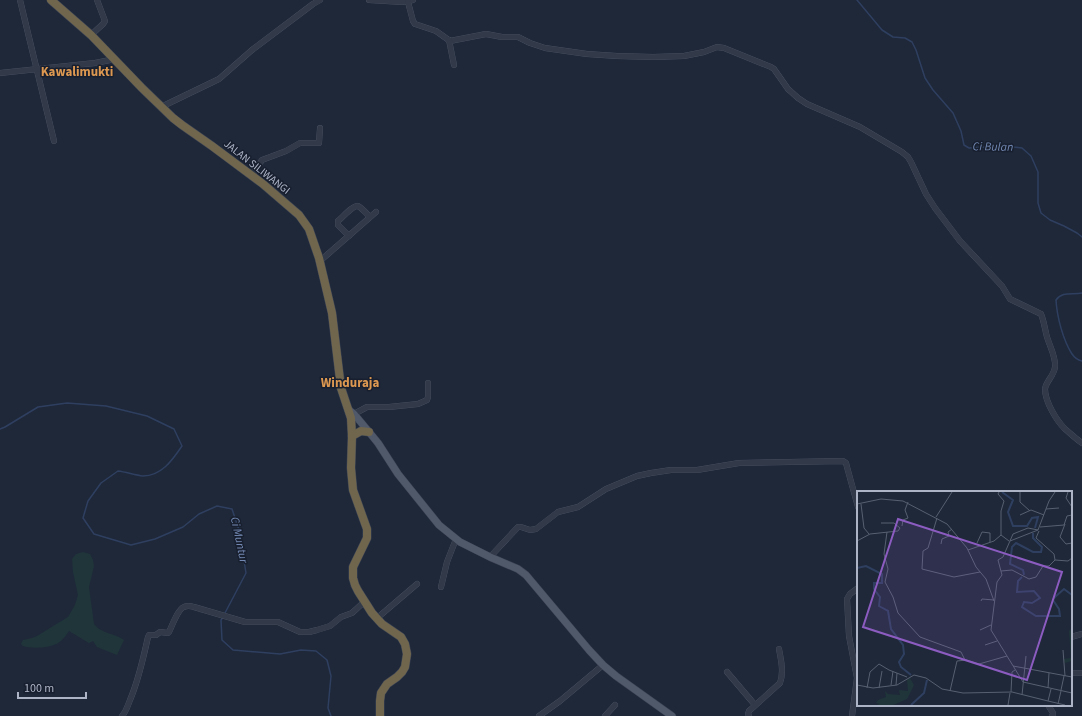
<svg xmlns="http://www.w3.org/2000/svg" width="1082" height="716" viewBox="0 0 1082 716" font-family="'Source Sans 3',sans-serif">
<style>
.green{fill:#20353a}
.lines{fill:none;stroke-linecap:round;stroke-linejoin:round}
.stream{stroke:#2f3f60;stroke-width:1.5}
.minor-casing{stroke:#505767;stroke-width:6}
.major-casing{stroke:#3c4353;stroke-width:8}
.highway-casing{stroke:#3d4454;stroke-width:9}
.minor{stroke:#323a49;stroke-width:5.5}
.major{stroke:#50596a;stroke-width:7}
.highway{stroke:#70664e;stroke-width:8}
.labels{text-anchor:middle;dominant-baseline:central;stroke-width:3;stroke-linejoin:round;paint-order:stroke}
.street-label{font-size:11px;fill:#acb4c6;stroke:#181f2e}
.water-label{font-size:12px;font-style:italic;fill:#7288b2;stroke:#181f2e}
.quarter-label{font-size:13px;font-weight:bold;fill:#dc9851;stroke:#181f2e}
.inset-river{fill:none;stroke:#2f3f60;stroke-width:2}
.inset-road{fill:none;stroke:#576071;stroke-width:1}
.view{fill:#8c5cc1;fill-opacity:0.15;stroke:#8c5cc1;stroke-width:2}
.inset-edge{fill:none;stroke:#acb4c6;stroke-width:2}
</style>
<rect width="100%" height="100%" fill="#1e2839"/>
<path class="green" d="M83 552 90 554 93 560 94 566 89 587 94 624C101 634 115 633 124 640L117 655 97 647 93 641 89 643 69 631C66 635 63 640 58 643 51 648 31 649 23 646L21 644 23 640 32 638 37 636 68 617 75 605 78 595 73 572 72 559 76 554Z"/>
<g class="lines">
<g class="stream">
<path d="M857 0 882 30 893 37 905 38 912 42 916 50 925 78 933 90 953 113 961 131 964 145 969 148 1004 146 1022 148 1031 156 1038 172V203L1041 213 1050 220 1064 226 1077 233 1082 237"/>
<path d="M1082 293C1073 295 1062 291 1056 300 1057 317 1063 340 1072 354 1074 357 1078 360 1082 361"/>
<path d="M0 429 5 427 38 407 67 403 106 406 147 416 174 429 182 446C173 459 162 476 143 476 135 475 126 472 118 471L101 483 88 501 83 518 94 534 131 545 155 539 183 527 199 514 217 506 232 509 239 530 246 573 225 613"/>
<path d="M223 617 221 620 222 640 233 650 280 654 301 650 316 651 327 660 331 676 328 708 331 716"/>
</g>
<defs>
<g id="minor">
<path d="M20 0 34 58 54 141"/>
<path d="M369 0 402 2 413 0"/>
<path d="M408 2 413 21 415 24 436 31 450 41 486 34 502 37H518L530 43 545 48 587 54 617 56 653 57 684 56 704 52 717 47 724 48 771 67 774 69 788 89 798 98 807 104 860 127 902 152 908 157 911 162 926 194 935 208 960 241 1002 286 1010 299 1041 314C1044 321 1045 330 1047 337 1050 347 1056 357 1055 367 1054 376 1046 381 1045 389 1045 402 1057 421 1065 429 1071 434 1076 439 1082 443"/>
<path d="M91 35 103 24 105 21 97 0"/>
<path d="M449 40 454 65"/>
<path d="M0 73 95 63 115 59"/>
<path d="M161 107 219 79 252 50 313 4 320 0"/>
<path d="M252 175 262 160 286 151 300 143H319L320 128"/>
<path d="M349 236 338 225V221C342 218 353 205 358 206 362 208 367 214 370 217"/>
<path d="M320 261 376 212"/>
<path d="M354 414 367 407H389L418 404 427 400 428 397V383"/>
<path d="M490 557 518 527H521L530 530 536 529 558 512 578 507 606 489 637 476 651 473 671 470H697L739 463 843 461 846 463 847 467 858 507"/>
<path d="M441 587 447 562 456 539"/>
<path d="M376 619 417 584"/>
<path d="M1071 637 1082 634"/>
<path d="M727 672 755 705"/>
<path d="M1071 673H1082"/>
<path d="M1048 705 1053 713V715L1052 716"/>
<path d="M122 716C126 712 128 705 130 700 139 679 143 659 148 637L149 635H156L160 632 168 633 169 632C172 626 178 609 184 607 188 605 191 606 194 607L245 622H278L300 632H309L317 630 330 626 341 617 352 613 364 602"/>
<path d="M539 716 560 701 603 665"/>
<path d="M605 716 615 705"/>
<path d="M749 716 748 714 749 711 780 683C784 672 781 660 779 649"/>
<path d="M852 716 857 678 849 636 847 599 850 594 858 588"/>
</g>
<path id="major" d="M349 410 354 414 369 432 378 443 398 474 439 525 460 542 490 557 518 569 526 575 589 650 603 665 616 676 672 716"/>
<g id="highway">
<path d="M51 0 91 35 142 88 173 118 182 125 212 146 263 184 299 215 309 229 319 258 332 313 341 388 351 418 352 436 351 468 353 490 367 529V538L353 567V578L355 585 358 591 372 613 382 624 401 637 405 644 407 654 405 667 402 672 397 677 387 684 381 693 380 701V716"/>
<path d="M352 436 361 431 369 432"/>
</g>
</defs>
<use href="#minor" class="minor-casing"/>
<use href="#major" class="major-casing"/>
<use href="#highway" class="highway-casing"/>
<use href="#minor" class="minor"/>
<use href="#major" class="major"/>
<use href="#highway" class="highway"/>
</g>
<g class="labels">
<g class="street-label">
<text transform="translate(257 167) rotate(38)">JALAN SILIWANGI</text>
</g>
<g class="water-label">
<text transform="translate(993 147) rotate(1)">Ci Bulan</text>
<text transform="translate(239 540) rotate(78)">Ci Muntur</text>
</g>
<g class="quarter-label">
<text x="77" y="72">Kawalimukti</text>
<text x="350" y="383">Winduraja</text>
</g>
</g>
<g transform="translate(857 491)">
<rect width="215" height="215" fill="#1e2839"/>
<path d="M215 137V170L208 172 206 168 214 167 212 140ZM53 187 57 194 50 208 36 214H19L23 213 19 212 21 209 29 206 28 200 31 203 43 204 42 199 51 200 50 188Z" fill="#20353a"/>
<path class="inset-river" d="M145 1 156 9 151 21 156 35H170L175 27 181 26 178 37M0 77 9 75 25 83V92H17V98L23 106 22 115 31 120 34 138 46 154 47 163 42 171 44 176 54 184M167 84 166 79 153 73 155 56 159 52 176 61H184L185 56 176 47V42M165 86 161 90 160 101 177 100 183 107 175 112 167 111 165 116 179 125H203L202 118 196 109 198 106 207 98 215 104M54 214 67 202 70 189"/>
<path class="inset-road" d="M142 1 141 3 147 10 144 20V44M163 1V11L173 20M211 1 209 7 215 16M0 13 24 8 46 10 90 33 110 57 119 76 129 88 137 110M4 13 7 37 12 43M189 18 202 17M163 24 174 19 187 24M79 26 95 1M80 27 71 57 66 60 65 78 97 86 123 81M208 33 203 46 209 53 215 52M45 35 46 29 51 27 48 19 51 11M183 36 207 34 210 25 215 24M181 39 171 37 156 43 146 66 141 69 145 84 140 91 134 139 166 191 215 202M182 40 179 47 197 63 198 69M30 41 27 63 31 78 28 91 36 106 41 122 63 146 104 161 108 169M0 50 13 43 41 40 43 37 37 32H24M153 50 181 39 192 10 198 1M120 52 125 41 133 42V51M84 53 85 48 92 45 91 41 95 38M111 59 137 50 144 44 152 50M144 80 155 79 172 88 179 86 186 75H192L198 69 211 70 215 67M124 110 125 108 137 109M123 139 134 134M128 154 140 150M206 159 208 185M156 175 215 186M0 194 16 197 40 194 57 184 69 187 85 198 106 202 155 201 191 210M34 194 36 180M39 194 40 182M10 197 13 181 22 173 32 179 50 186M22 197 25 180M191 197 192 182M194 198 191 210 208 214M204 199 207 185M93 200 100 170 109 169 122 173 150 165M154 201 155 181 158 179M165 204 169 165M201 213 204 200M151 214 153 202"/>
<path class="view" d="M41 28 205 81 170 189 6 136Z"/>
<rect width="215" height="215" class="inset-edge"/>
</g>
<path d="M18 692v6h68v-6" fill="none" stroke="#acb4c6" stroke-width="2"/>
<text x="24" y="692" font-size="12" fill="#acb4c6" stroke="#181f2e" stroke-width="3" paint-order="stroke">100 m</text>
</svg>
